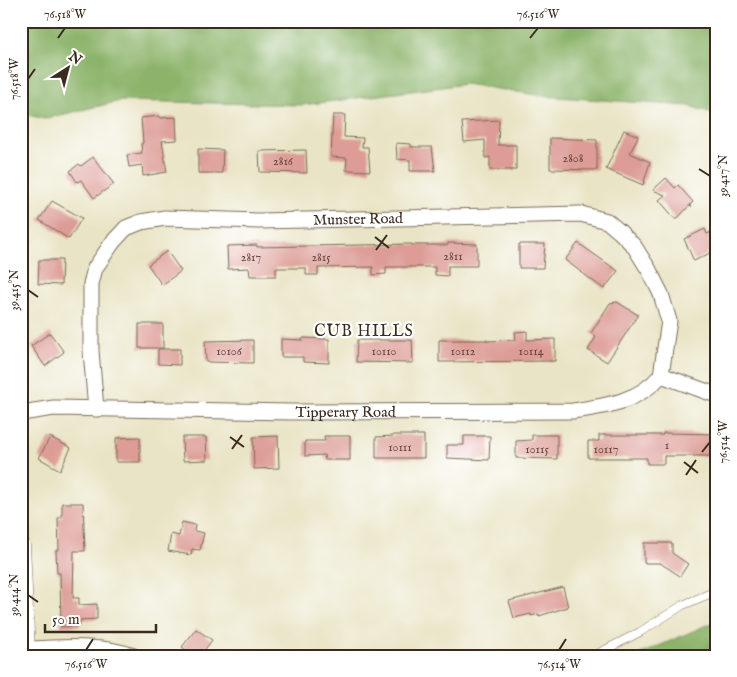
<svg xmlns="http://www.w3.org/2000/svg" width="737" height="677" viewBox="0 0 737 677" font-family="'IM FELL English',serif">
<style>
.forest{fill:#8bb369;stroke:#636e44}
.building{fill:#dd9c96}
.lines{fill:none;stroke-linecap:round;stroke-linejoin:round}
.service-casing{stroke:#786b58;stroke-width:9}
.minor-casing{stroke:#786b58;stroke-width:17}
.tertiary-casing{stroke:#786b58;stroke-width:19}
.service{stroke:#fff;stroke-width:8}
.minor{stroke:#fff;stroke-width:15}
.tertiary{stroke:#fff;stroke-width:18}
.ticks{fill:none;stroke:#3b2a1e;stroke-width:2}
.labels{text-anchor:middle;dominant-baseline:central;stroke-width:4.5;stroke-linejoin:round;paint-order:stroke}
.number-label{font-size:12px;fill:#64463c}
.street-label{font-size:15px;fill:#3b2a1e;stroke:#fff}
.neighbourhood-label{font-size:16px;letter-spacing:1px;fill:#3b2a1e;stroke:#fff}
.neatline{fill:none;stroke:#3b2a1e;stroke-width:2}
.ticks-label{font-size:12px;text-anchor:middle;fill:#3b2a1e}
</style>
<rect width="100%" height="100%" fill="#fff"/>
<filter id="ink" filterUnits="userSpaceOnUse"><feTurbulence type="fractalNoise" baseFrequency=".02" numOctaves="2"/><feDisplacementMap in="SourceGraphic" scale="10" xChannelSelector="R" yChannelSelector="G"/><feConvolveMatrix kernelMatrix="1 2 1 2 8 2 1 2 1" color-interpolation-filters="sRGB"/></filter>
<filter id="wash" filterUnits="userSpaceOnUse"><feTurbulence type="fractalNoise" baseFrequency=".0096" numOctaves="4" result="noise"/><feDisplacementMap in="SourceGraphic" scale="20" xChannelSelector="R" yChannelSelector="G"/><feGaussianBlur stdDeviation="1.12" result="paint"/><feColorMatrix in="noise" values="0 0 0 0 0 0 0 0 0 0 0 0 0 0 0 0 0 1.4 0 .05"/><feComposite in="paint" operator="in"/></filter>
<g filter="url(#wash)">
<rect width="100%" height="100%" fill="#e9e4c5"/>
<g class="forest">
<path d="M21 21H716V114L689 106 543 96 465 84 303 105 120 101 44 119 21 113Z"/>
<path d="M716 621V656H636Z"/>
</g>
<g id="blocks">
<g class="building">
<path d="M333 115H345L344 137 363 138 362 147H368L370 171 346 170 347 158 331 157Z"/>
<path d="M160 116V118L176 117 177 140 162 141 167 172 143 176 142 165 129 167 127 155 142 153 141 144 143 143 141 118Z"/>
<path d="M499 120 498 145H516V170H490V157L485 158V140L464 142 462 122Z"/>
<path d="M624 130 638 136 630 153 650 162 643 185 606 169Z"/>
<path d="M550 138 597 140V170L550 169Z"/>
<path d="M396 143 411 144V147H432L435 171H410V160L397 159Z"/>
<path d="M198 149 223 150 222 173H198Z"/>
<path d="M306 150 307 173 260 172 259 151Z"/>
<path d="M93 157 114 184 94 198 81 180 77 182 70 171 79 164 81 166Z"/>
<path d="M666 178 675 188 678 185 693 202 690 205 692 207 689 206 676 220 659 200 665 195 653 190Z"/>
<path d="M52 201 82 218 69 239 39 220Z"/>
<path d="M705 229 707 234 716 230V250L694 261 684 239Z"/>
<path d="M448 243 477 244V266H448V276L435 275V267H386V274L373 275V267L318 268V275H306V268H276V276H250L249 268 228 269 227 246 257 245V247L412 244V245H448Z"/>
<path d="M578 243 618 271 604 289 565 260Z"/>
<path d="M519 244H545L543 268H519Z"/>
<path d="M167 251 181 271 162 285 148 265Z"/>
<path d="M39 260H62L61 285 38 284Z"/>
<path d="M617 302 638 315 607 362 588 350 596 337 591 333 610 303Z"/>
<rect x="139" y="324" width="24" height="24"/>
<path d="M527 331V340L555 339V361L439 362V340H487V341L516 340 515 332Z"/>
<path d="M50 333 64 352 45 366 31 346Z"/>
<path d="M303 338 329 339V363L303 362V357H281V339L303 340Z"/>
<path d="M253 340V363L206 362 205 341Z"/>
<path d="M357 340H412L413 363 356 362Z"/>
<path d="M158 349H180V365L158 364Z"/>
<path d="M663 433 716 434V456H664V464H647V458H588V441H599V435H663Z"/>
<path d="M394 435H424V458H376V437L393 436Z"/>
<path d="M532 435H557V459L516 458V441L532 440Z"/>
<path d="M278 436 279 468 254 469 253 437Z"/>
<path d="M324 436H350V460H325L324 455 305 456V441H325Z"/>
<path d="M464 436H490L489 460 447 458V445H464Z"/>
<path d="M50 437 71 448 60 470 39 458Z"/>
<path d="M140 437V462H116V438Z"/>
<path d="M182 437H206L207 460 183 461Z"/>
<path d="M62 503H83L85 551H74L73 598H79V605L97 604V619L80 620V626L61 627 60 573H57L56 550H59L58 518 62 517Z"/>
<path d="M182 522 195 525 194 531 204 533 200 550 192 549 191 555 168 551 171 534 179 536Z"/>
<path d="M644 543H672V553L688 564 680 576 660 563H644Z"/>
<path d="M563 587 568 607 539 616V614L531 616V614L514 618 509 601Z"/>
<path d="M196 629 212 640 200 656H193L182 647Z"/>
</g>
</g>
</g>
<g filter="url(#ink)">
<use href="#blocks" fill-opacity="0" stroke="#786b58" stroke-width="1"/>
<g class="lines">
<defs>
<path id="service" d="M593 656 640 632 683 605 716 591"/>
<g id="minor">
<path d="M661 375 716 395"/>
<path id="s1" d="M96 409 91 351V284L95 268 113 242 126 228 141 222 165 218 259 221 581 214 607 221 620 232 634 246 649 270 661 294 669 321 661 375"/>
<path id="s2" d="M21 413 54 408 292 412 573 411C606 406 639 402 661 375"/>
<path d="M25 649C61 648 99 644 134 656"/>
</g>
<path id="tertiary" d="M21 545 26 656"/>
</defs>
<use href="#service" class="service-casing"/>
<use href="#minor" class="minor-casing"/>
<use href="#tertiary" class="tertiary-casing"/>
<use href="#service" class="service"/>
<use href="#minor" class="minor"/>
<use href="#tertiary" class="tertiary"/>
</g>
</g>
<path class="ticks" d="M58 38 65 28M530 38 538 28M28 79 35 69M699 169 710 176M375 237 389 248M376 250 387 235M28 290 38 297M230 437 244 447M232 449 242 435M702 452 710 442M684 462 698 473M686 475 696 460M28 595 38 602M86 650 93 639M559 650 566 639"/>
<g class="labels">
<g class="number-label">
<text x="573" y="158">2808</text>
<text x="283" y="161">2816</text>
<text x="453" y="256">2811</text>
<text x="251" y="257">2817</text>
<text x="321" y="257">2815</text>
<text x="229" y="351">10106</text>
<text x="384" y="351">10110</text>
<text x="463" y="351">10112</text>
<text x="531" y="351">10114</text>
<text x="667" y="445">1</text>
<text x="400" y="447">10111</text>
<text x="537" y="449">10115</text>
<text x="606" y="449">10117</text>
</g>
<g class="street-label">
<text stroke="none"><textPath href="#s1" startOffset="426">Munster Road</textPath></text>
<text stroke="none"><textPath href="#s2" startOffset="325">Tipperary Road</textPath></text>
</g>
<g class="neighbourhood-label">
<text x="364" y="332">CUB HILLS</text>
</g>
</g>
<rect width="737" height="677" fill="none" stroke="#fff" stroke-width="55"/>
<g transform="translate(68 68) rotate(36)" stroke="#ffffff" stroke-width="4" paint-order="stroke">
<path d="M0-4L9 19L0 12L-9 19Z" fill="#3b2a1e"/>
<text y="-8" font-size="14" font-weight="bold" text-anchor="middle" fill="#3b2a1e">N</text>
</g>
<path d="M45 624v8h111v-8" fill="none" stroke="#3b2a1e" stroke-width="2.5"/>
<text x="52" y="624" font-size="15" fill="#3b2a1e" stroke="#ffffff" stroke-width="4" paint-order="stroke">50 m</text>
<rect x="28" y="28" width="682" height="622" class="neatline"/>
<g class="ticks-label">
<text x="65" y="18">76.518°W</text>
<text x="538" y="18">76.516°W</text>
<text transform="translate(14 79) rotate(-90)" y="4">76.518°W</text>
<text transform="translate(723 176) rotate(-90)" y="4">39.417°N</text>
<text transform="translate(14 290) rotate(-90)" y="4">39.415°N</text>
<text transform="translate(723 442) rotate(-90)" y="4">76.514°W</text>
<text transform="translate(14 595) rotate(-90)" y="4">39.414°N</text>
<text x="86" y="668">76.516°W</text>
<text x="559" y="668">76.514°W</text>
</g>
</svg>
